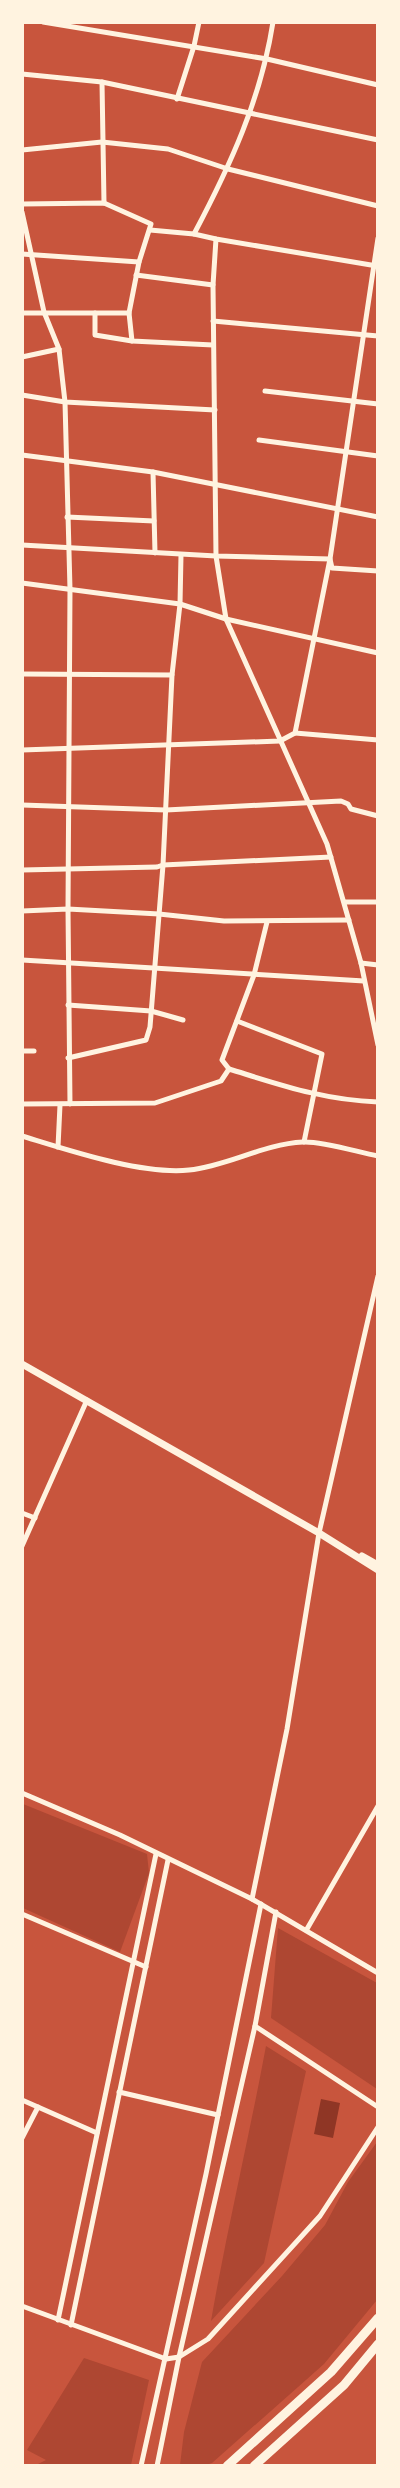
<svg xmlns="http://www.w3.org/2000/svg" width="400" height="2488" viewBox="0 0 400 2488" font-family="'Exo 2',sans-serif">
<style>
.green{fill:#ae4732}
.water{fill:#8f3625}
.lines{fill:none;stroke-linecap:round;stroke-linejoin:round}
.minor{stroke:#fff3e0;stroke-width:5}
.tertiary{stroke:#fff3e0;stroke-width:7}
.primary{stroke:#fff3e0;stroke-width:9}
</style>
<rect width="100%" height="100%" fill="#c8553d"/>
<g class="green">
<path d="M23 1804 147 1854 149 1873 120 1952 23 1908Z"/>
<path d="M278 1928 377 1983V2089L271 2018Z"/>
<path d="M266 2046 306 2071 264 2263 211 2321C227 2229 249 2138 266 2046Z"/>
<path d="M377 2142V2300L324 2364 212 2463 206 2465H180L184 2432 202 2362 282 2276 325 2225 348 2182Z"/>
<path d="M84 2358 149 2380 131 2465H36L46 2460 27 2450Z"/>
</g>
<path class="water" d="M321 2099 340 2103 333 2138 314 2134Z"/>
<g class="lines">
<g class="minor">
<path d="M43 22 267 59 378 85"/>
<path d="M22 74 102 82 378 140"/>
<path d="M102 82 104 203"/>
<path d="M177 99 194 46 199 22"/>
<path d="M22 150 102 142 168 149 228 169 378 206"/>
<path d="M22 204 104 203 151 224 139 262 129 313 132 341"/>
<path d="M22 212 44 312 59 349 65 402 70 589 68 909 70 1104"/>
<path d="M150 230 194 234 216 239 377 266"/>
<path d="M194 234C230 166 261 99 273 22"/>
<path d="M216 239 213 285 216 556 226 619 327 844 361 963 378 1045"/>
<path d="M22 254 139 262"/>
<path d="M136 275 213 285"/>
<path d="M22 313H129"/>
<path d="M95 313V335L132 341 213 345"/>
<path d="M213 321 378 336"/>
<path d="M22 357 59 349"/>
<path d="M265 391 378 404"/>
<path d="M22 395 65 402 215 410"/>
<path d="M259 440 378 456"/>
<path d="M22 455 153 472 378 517"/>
<path d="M153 472 155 553"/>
<path d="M67 517 154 521"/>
<path d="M22 545 216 556 330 559 332 568 378 571"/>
<path d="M22 583 180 604 226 619 378 653"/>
<path d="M22 674 172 675"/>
<path d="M295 733 378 740"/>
<path d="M22 750 280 741 295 733 330 559 378 238"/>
<path d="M22 805 166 810 341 801 348 804 351 809 378 816"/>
<path d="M22 870 157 867 163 865 331 857"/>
<path d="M345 902H378"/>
<path d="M22 911 68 909 159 914 224 921 349 920"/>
<path d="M22 960 364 981"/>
<path d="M361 963 378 965"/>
<path d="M68 1005 151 1011 183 1020"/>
<path d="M237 1021 322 1054 304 1142"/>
<path d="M22 1051H34"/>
<path d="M68 1058 146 1040 150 1027 163 865 172 675 180 604 181 555"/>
<path d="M229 1069 222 1060 254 975 267 922"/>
<path d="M22 1104 155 1103 221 1081 229 1069C281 1085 323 1100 378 1102"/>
<path d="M22 1136C68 1150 142 1175 189 1170 228 1166 263 1144 303 1142 323 1141 357 1152 378 1156"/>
<path d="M58 1147 60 1105"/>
<path d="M22 1513 35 1518"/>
<path d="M22 1546 87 1400"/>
<path d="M22 1793 120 1835 252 1899 378 1973"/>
<path d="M252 1899 287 1729 319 1533 378 1276"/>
<path d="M22 1914 146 1967"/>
<path d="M307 1929 378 1806"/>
<path d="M255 2026 378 2107"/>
<path d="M119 2092 218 2115"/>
<path d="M22 2100 97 2133"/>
<path d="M22 2138 38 2107"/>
<path d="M22 2306 166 2359 179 2357 208 2339 320 2216 378 2127"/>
<path d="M58 2320 156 1854"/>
<path d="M71 2325 168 1860"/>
<path d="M141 2466 206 2174 261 1904"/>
<path d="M157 2466 179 2357 255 2026 276 1912"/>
</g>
<g class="tertiary">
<path d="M22 1364 319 1533 378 1570"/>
<path d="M362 1556 378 1565"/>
</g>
<g class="primary">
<path d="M227 2466 331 2372 378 2318"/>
<path d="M254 2466 344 2385 378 2344"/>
</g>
</g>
<rect width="400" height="2488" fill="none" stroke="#fff3e0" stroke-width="48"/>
</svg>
